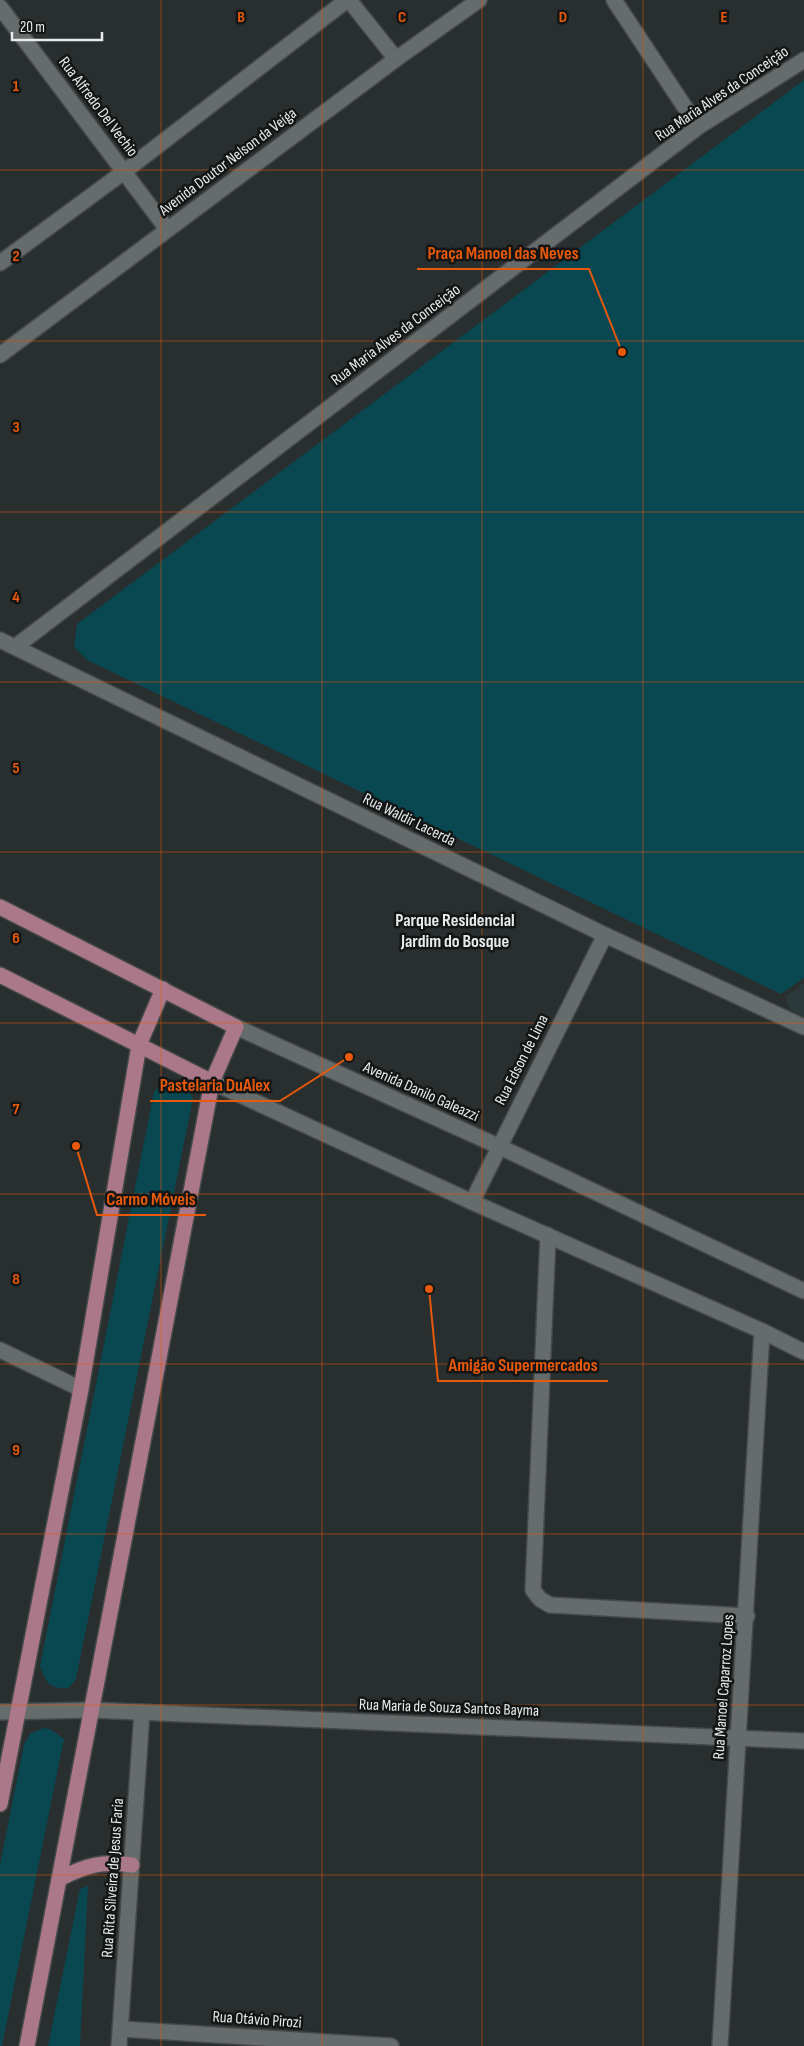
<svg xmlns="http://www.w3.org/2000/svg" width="804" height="2046" viewBox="0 0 804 2046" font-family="'Sofia Sans Condensed',sans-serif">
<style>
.built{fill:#2c393b}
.green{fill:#094851}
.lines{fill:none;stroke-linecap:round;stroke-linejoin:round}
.lane-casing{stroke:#45494a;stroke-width:18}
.street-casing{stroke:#45494a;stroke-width:18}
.secondary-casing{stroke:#45494a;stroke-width:18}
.primary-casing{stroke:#45494a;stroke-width:18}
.lane{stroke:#666b6c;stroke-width:15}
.street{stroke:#666b6c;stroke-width:15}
.secondary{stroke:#666b6c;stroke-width:15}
.primary{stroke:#ab7889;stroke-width:15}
.grid{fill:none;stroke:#e8590c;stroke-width:1;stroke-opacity:0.55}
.labels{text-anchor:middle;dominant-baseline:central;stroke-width:5;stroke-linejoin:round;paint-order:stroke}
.street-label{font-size:16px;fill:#e7ebeb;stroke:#141616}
.neighbourhood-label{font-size:18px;font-weight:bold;fill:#e7ebeb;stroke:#141616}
.grid-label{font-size:16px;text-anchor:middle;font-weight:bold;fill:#e8590c;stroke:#141616;stroke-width:5;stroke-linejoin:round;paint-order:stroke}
.leader{fill:none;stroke:#e8590c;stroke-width:2}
.callout-dot{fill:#e8590c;stroke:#141616;stroke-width:2}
.callout-label{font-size:18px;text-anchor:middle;font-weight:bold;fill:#e8590c;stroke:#141616;stroke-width:5;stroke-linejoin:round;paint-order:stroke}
</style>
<rect width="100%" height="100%" fill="#292e2f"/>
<path class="built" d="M804 983V1016L791 1010 785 997Z"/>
<g class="green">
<path d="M804 80V978L781 994 87 660 74 647 77 624Z"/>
<path d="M173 1079 186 1088 193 1098 76 1679 69 1688C49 1689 47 1684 40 1666L154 1092 164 1082Z"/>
<path d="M44 1728 50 1729 64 1739 2 2046H0V1865L24 1744 31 1733Z"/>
<path d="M88 1886 80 2046H48L80 1889Z"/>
</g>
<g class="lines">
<defs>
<path id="lane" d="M548 1235 533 1590 540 1599 550 1605 747 1616"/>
<g id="street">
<path d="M349 0 396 59"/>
<path d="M614 0 698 127"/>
<path d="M0 7 167 229"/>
<path d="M0 640 605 935 804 1027"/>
<path d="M15 647 698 127 804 60"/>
<path d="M472 1202 605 935"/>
<path d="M0 1350 81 1389"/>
<path d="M0 1712 92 1710 804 1741"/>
<path d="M121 2029 391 2046"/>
<path d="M119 2046 142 1712"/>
<path d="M720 2046 762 1331"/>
</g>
<g id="secondary">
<path d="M0 263 125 171 347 0"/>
<path d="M0 355 396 59 479 0"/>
<path d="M236 1027 498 1146 804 1291"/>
<path d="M212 1082 472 1202 762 1331 804 1352"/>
</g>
<g id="primary">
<path d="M0 907 236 1027 212 1082 27 2046"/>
<path d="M0 975 212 1082"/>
<path d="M0 1804 81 1389 139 1045 163 989"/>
<path d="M59 1879C87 1865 101 1861 132 1865"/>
</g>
</defs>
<use href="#lane" class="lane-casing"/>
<use href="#street" class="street-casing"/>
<use href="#secondary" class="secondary-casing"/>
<use href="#primary" class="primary-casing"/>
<use href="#lane" class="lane"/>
<use href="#street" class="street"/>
<use href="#secondary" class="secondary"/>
<use href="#primary" class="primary"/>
</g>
<path class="grid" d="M161 0V2046M322 0V2046M482 0V2046M643 0V2046M0 170H804M0 341H804M0 512H804M0 682H804M0 852H804M0 1023H804M0 1194H804M0 1364H804M0 1534H804M0 1705H804M0 1875H804"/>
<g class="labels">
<g class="street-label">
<text transform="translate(722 94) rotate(-34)">Rua Maria Alves da Conceição</text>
<text transform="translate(98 107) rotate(53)">Rua Alfredo Del Vechio</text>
<text transform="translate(228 162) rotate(-37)">Avenida Doutor Nelson da Veiga</text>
<text transform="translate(396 335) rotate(-37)">Rua Maria Alves da Conceição</text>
<text transform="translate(409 820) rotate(26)">Rua Waldir Lacerda</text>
<text transform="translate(522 1060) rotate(-63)">Rua Edson de Lima</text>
<text transform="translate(421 1092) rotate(24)">Avenida Danilo Galeazzi</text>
<text transform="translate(724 1687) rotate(-86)">Rua Manoel Caparroz Lopes</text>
<text transform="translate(449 1708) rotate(2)">Rua Maria de Souza Santos Bayma</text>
<text transform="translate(113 1878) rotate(-86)">Rua Rita Silveira de Jesus Faria</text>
<text transform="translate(257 2020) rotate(4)">Rua Otávio Pirozi</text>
</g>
<g class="neighbourhood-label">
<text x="455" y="920">Parque Residencial<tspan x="455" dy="21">Jardim do Bosque</tspan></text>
</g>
</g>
<g class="grid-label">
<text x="241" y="22">B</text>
<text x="402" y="22">C</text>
<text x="563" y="22">D</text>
<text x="724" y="22">E</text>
<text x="16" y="91">1</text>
<text x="16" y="261">2</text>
<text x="16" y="432">3</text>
<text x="16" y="602">4</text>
<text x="16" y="773">5</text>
<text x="16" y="943">6</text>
<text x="16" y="1114">7</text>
<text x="16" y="1284">8</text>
<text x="16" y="1455">9</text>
</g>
<path class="leader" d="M622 352L589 269H417M349 1057L280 1101H150M76 1146L97 1215H206M429 1289L438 1381H608"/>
<g class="callout-dot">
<circle cx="622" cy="352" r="5"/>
<circle cx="349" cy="1057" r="5"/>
<circle cx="76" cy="1146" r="5"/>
<circle cx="429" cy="1289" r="5"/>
</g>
<g class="callout-label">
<text x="503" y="259">Praça Manoel das Neves</text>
<text x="215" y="1091">Pastelaria DuAlex</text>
<text x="151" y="1205">Carmo Móveis</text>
<text x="523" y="1371">Amigão Supermercados</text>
</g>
<path d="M12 32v8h90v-8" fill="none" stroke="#e7ebeb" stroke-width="2.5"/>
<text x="20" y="32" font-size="15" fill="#e7ebeb" stroke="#141616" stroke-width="4" paint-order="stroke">20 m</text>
</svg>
